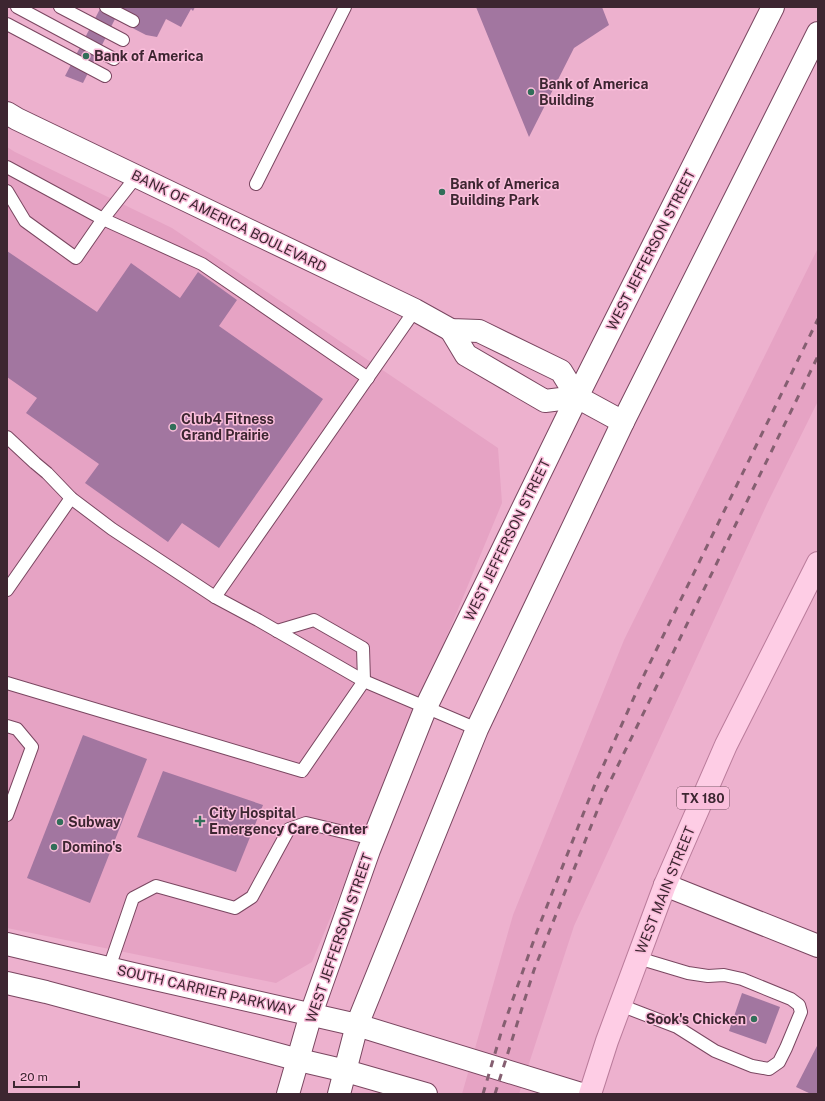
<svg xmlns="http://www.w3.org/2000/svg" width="825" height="1101" viewBox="0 0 825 1101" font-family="'Public Sans',sans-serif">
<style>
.built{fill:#e6a3c4}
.building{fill:#a276a0}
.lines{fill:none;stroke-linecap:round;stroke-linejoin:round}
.service-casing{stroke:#7a4761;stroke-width:14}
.minor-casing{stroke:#7a4761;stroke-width:24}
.tertiary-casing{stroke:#7a4761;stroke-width:24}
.secondary-casing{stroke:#7a4761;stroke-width:24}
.primary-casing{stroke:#ba7c9b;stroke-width:24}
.service{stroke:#fff;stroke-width:12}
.minor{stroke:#fff;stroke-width:22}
.tertiary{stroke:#fff;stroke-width:22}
.secondary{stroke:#fff;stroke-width:22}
.primary{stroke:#fecde5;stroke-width:22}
.rail{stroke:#855f71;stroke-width:3;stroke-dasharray:7 7;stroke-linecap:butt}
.poi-dot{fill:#316e59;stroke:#fabedb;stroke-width:1.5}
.labels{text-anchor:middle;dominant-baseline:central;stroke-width:3;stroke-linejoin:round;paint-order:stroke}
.shield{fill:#fabedb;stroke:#765464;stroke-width:1}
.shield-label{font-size:13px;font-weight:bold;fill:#3d2631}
.poi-label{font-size:14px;font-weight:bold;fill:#3d2631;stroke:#fabedb;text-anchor:start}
.street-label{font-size:14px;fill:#3d2631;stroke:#fabedb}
</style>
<rect width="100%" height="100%" fill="#edb1ce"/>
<g class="built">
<path d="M7 147 15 152 172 228 498 448 502 503 312 962 276 983 7 928Z"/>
<path d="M818 248V401L767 504 574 926 519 1094H462L513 915 624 640Z"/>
</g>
<g class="building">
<path d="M101 7H195L193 11 191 9 181 27 166 19 157 37 146 35 115 19 83 83 65 76Z"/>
<path d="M476 7H602L609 25 574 48 529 137Z"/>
<path d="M7 251 97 312 131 263 180 298 198 272 237 300 219 326 323 399 219 548 182 523 168 542 85 483 99 464 26 413 37 398 7 377Z"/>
<path d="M83 735 147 759 90 903 27 878Z"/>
<path d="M163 771 263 805 236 872 137 837Z"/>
<path d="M742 993 780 1007 766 1044 729 1031Z"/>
<path d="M818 1044V1094H811L796 1087Z"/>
</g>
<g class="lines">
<defs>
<g id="service">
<path d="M17 7 114 59"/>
<path d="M60 7 123 40"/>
<path d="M106 7 133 21"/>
<path d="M7 24 105 76"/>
<path d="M7 167 103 219 202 264 368 378"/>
<path d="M256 184 345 7"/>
<path d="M7 191 25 221 76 258 103 219 136 177"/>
<path d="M7 437 35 463 47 473 71 498 112 529 215 597 258 620 364 681 477 729"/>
<path d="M7 590 71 498"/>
<path d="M215 597 415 310"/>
<path d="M7 683 302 771 364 681 363 648 314 620 277 631"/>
<path d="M7 726 17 729 32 747 7 815"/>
<path d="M109 968 133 898 156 886 235 908 252 897 289 829 306 823 373 839"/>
<path d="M620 1005 677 1027 715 1051 752 1066 769 1069 779 1062 786 1048 801 1012 799 1005 791 999 742 979 724 975 708 976 688 973 638 958"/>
</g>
<path id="minor" d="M665 885 818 946"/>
<g id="tertiary">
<path d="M7 113 17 119 415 310 451 330 479 331 561 371 577 397 623 422"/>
<path d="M451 330 466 355 545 401 577 397"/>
</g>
<g id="secondary">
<path d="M7 944 133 974 357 1025 581 1094"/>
<path d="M7 983 46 992 299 1060 346 1071 426 1094"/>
<path d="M288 1094 311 1014 369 850 426 707 577 397 773 7"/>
<path d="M339 1094 357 1025 477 729 623 422 818 33"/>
</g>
<path id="primary" d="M590 1094 607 1041 665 885 726 745 818 563"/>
</defs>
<use href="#service" class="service-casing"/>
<use href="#minor" class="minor-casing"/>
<use href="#tertiary" class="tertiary-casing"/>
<use href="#secondary" class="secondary-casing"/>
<use href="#primary" class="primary-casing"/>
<use href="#service" class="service"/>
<use href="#minor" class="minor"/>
<use href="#tertiary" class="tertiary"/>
<use href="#secondary" class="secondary"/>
<use href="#primary" class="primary"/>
<g class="rail">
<path d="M483 1094 501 1033 536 934 595 784 645 673 818 319"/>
<path d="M495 1094 534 970 603 796 818 356"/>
</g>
</g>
<g class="poi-dot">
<circle cx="86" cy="56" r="4"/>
<circle cx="531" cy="92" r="4"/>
<circle cx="442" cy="192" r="4"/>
<circle cx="173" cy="427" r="4"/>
<path d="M198 815h4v4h4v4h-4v4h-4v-4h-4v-4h4z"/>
<circle cx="60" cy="822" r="4"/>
<circle cx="54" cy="847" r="4"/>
<circle cx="754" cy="1019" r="4"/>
</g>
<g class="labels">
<rect class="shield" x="677" y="787" width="52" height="22" rx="3"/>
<g class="shield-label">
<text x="703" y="798">TX 180</text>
</g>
<g class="poi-label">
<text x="94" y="56">Bank of America</text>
<text x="539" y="84">Bank of America<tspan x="539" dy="16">Building</tspan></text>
<text x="450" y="184">Bank of America<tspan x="450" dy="16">Building Park</tspan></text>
<text x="181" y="419">Club4 Fitness<tspan x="181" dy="16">Grand Prairie</tspan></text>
<text x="209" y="813">City Hospital<tspan x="209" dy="16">Emergency Care Center</tspan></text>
<text x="68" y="822">Subway</text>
<text x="62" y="847">Domino's</text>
<text x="746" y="1019" text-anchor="end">Sook's Chicken</text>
</g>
<g class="street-label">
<text transform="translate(229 221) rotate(26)">BANK OF AMERICA BOULEVARD</text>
<text transform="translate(651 250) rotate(-63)">WEST JEFFERSON STREET</text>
<text transform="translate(507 540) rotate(-64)">WEST JEFFERSON STREET</text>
<text transform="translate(665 890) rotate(-68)">WEST MAIN STREET</text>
<text transform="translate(339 938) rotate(-71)">WEST JEFFERSON STREET</text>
<text transform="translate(206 990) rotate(13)">SOUTH CARRIER PARKWAY</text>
</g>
</g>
<rect width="825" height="1101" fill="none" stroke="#3d2631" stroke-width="16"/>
<path d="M14 1081v6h65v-6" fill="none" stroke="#3d2631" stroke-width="2"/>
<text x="20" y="1081" font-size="12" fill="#3d2631" stroke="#fabedb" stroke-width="3" paint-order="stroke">20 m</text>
</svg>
